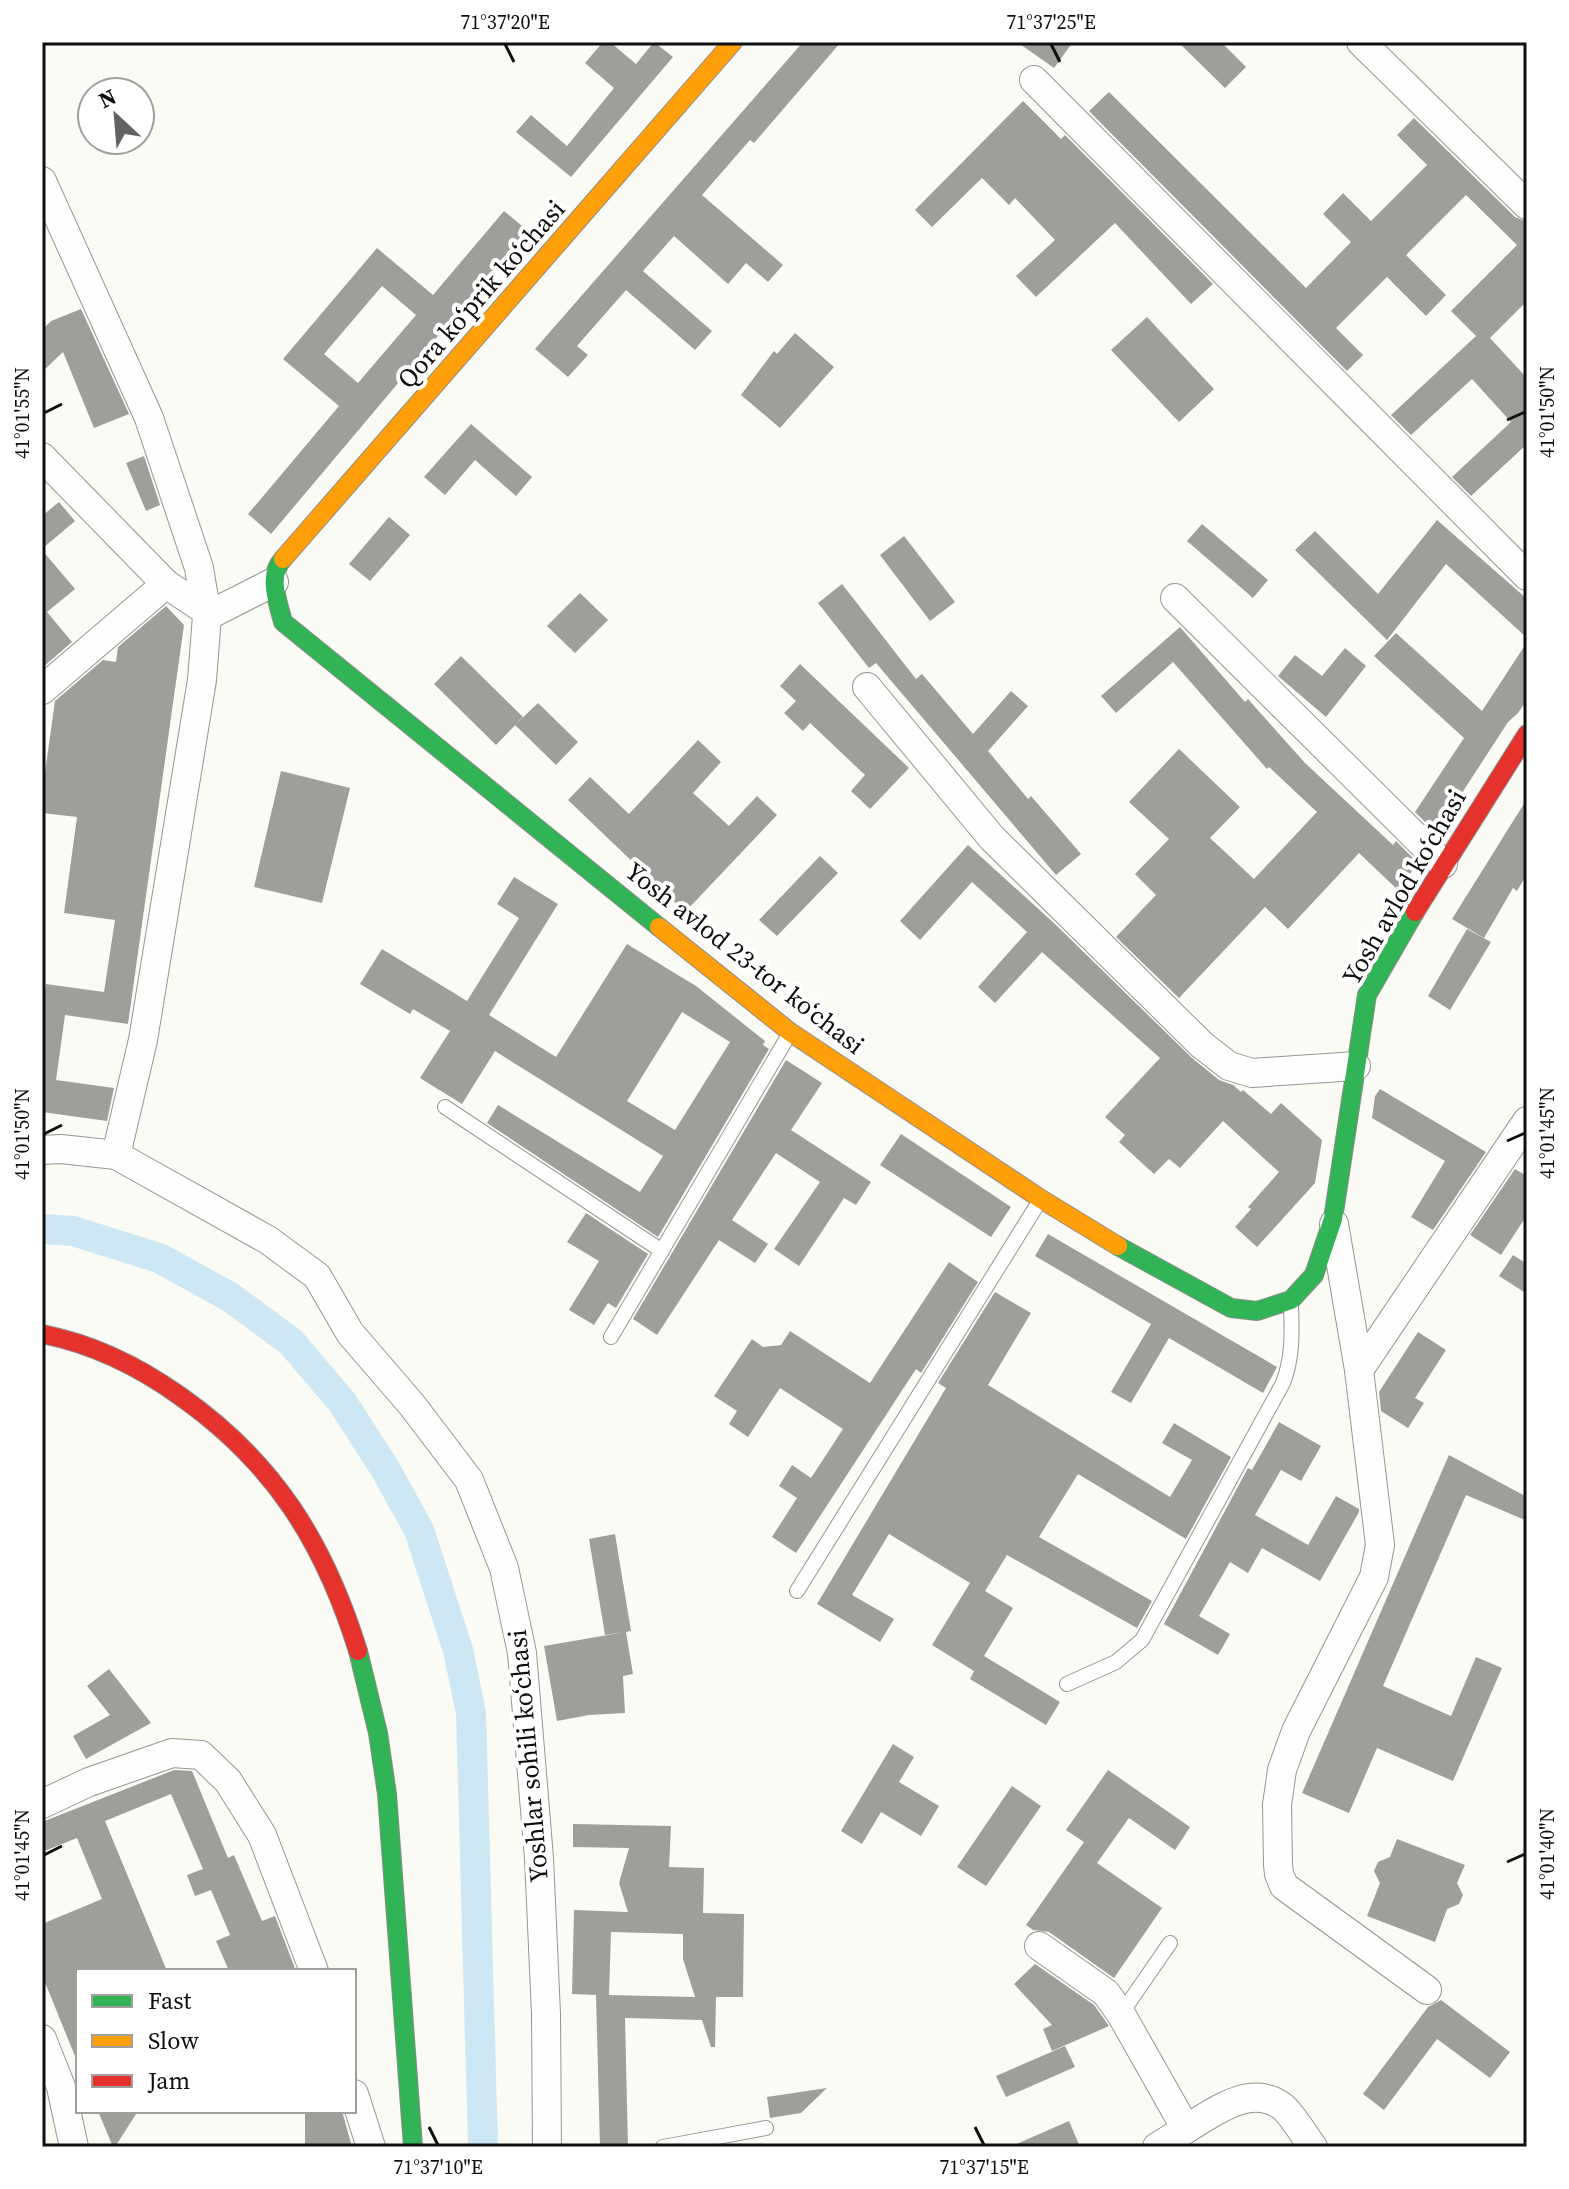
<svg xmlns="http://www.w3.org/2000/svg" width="1569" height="2189" viewBox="0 0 1569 2189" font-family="'Source Serif 4',serif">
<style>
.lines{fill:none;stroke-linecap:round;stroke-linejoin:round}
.canal{stroke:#cde7f5;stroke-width:30}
.building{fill:#9f9e9b;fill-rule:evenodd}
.lane-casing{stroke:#959593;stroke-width:16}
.street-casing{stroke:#959593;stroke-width:30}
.fast-casing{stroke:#8c8c8a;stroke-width:20}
.slow-casing{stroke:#8c8c8a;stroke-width:20}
.jam-casing{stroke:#8c8c8a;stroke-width:20}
.lane{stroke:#fefefe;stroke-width:14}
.street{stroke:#fefefe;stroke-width:28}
.fast{stroke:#30b455;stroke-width:18}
.slow{stroke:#ff9f0a;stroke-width:18}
.jam{stroke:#e5322d;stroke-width:18}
.ticks{fill:none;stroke:#0f0f0f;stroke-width:3}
.labels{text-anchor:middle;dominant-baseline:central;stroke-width:8;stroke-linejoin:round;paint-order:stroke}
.street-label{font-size:26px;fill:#0f0f0f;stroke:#fff}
.neatline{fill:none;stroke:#0f0f0f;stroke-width:3}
.ticks-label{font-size:20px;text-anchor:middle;fill:#0f0f0f}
</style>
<rect width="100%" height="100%" fill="#fbfbf6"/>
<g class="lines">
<path class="canal" d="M42 1229 73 1231 159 1258 230 1297 291 1342 342 1402 384 1467 419 1530 458 1650 471 1713 483 2147"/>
</g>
<g class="building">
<path d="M603 42H610L636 64 654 42 673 57 571 177 516 132 531 115 567 146 614 88 585 63Z"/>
<path d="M803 42H841L754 143 750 140 702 195 783 265 768 282 746 263 728 284 674 236 643 271 712 331 695 350 626 290 577 346 588 355 568 377 535 349Z"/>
<path d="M1017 42H1073L1054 68Z"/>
<path d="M1178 42H1221L1246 67 1225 88Z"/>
<path d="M1109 92 1306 288 1351 242 1323 214 1343 193 1371 221 1427 165 1397 135 1414 118 1515 217 1527 222V301L1490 338 1527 378V444L1471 496 1452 477 1511 422 1472 379 1411 435 1391 415 1476 336 1451 311 1517 245 1466 195 1406 255 1446 295 1426 316 1387 277 1336 328 1363 355 1347 371 1089 111Z"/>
<path d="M1023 101 1061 139 1065 135 1213 284 1191 304 1115 223 1036 297 1016 276 1055 240 1015 198 1009 205 982 178 932 227 915 210Z"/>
<path d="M504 211 527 230 271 534 248 514 339 406 283 359 377 248 433 295ZM382 286 416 315 358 383 324 354Z"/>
<path d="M81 309 129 414 94 428 63 352 42 372V330L51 321Z"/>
<path d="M1147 317 1214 389 1179 422 1111 350Z"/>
<path d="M795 333 834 367 780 428 741 395 774 351 777 354Z"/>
<path d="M471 424 532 477 516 496 475 460 445 495 424 477Z"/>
<path d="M144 456 160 505 146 511 126 463Z"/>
<path d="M59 502 75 521 42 549V516Z"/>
<path d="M389 517 410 535 370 581 349 564Z"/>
<path d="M1437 520 1527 599V638L1446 564 1387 640 1295 550 1315 531 1378 594Z"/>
<path d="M1202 524 1268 580 1253 598 1187 541Z"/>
<path d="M904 536 955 602 930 621 880 555Z"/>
<path d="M42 550 75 589 47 612 72 642 42 668Z"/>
<path d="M842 584 916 679 922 674 973 734 1011 691 1028 706 988 751 1028 799 1031 796 1081 854 1056 875 876 663 869 668 818 603Z"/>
<path d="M580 593 608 620 575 653 547 626Z"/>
<path d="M166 606 184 625 128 1024 65 1015 56 1080 114 1088 107 1121 42 1112V1014L46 984 104 992 115 920 64 913 77 817 42 813V794L55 701 103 660 116 662 118 647Z"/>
<path d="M1180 627 1245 702 1248 699 1305 763 1393 845 1396 841 1417 862 1400 892 1359 853 1288 929 1265 907 1179 998 1116 937 1156 895 1135 874 1169 839 1129 802 1179 749 1240 807 1210 838 1254 879 1317 812 1269 767 1267 769 1173 662 1116 713 1101 696Z"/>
<path d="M1396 633 1482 711 1527 642V700L1518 713 1508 722 1436 833 1415 812 1464 738 1374 656Z"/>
<path d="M1345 648 1366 666 1326 717 1278 676 1295 655 1322 676Z"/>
<path d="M461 656 523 717 496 745 434 684Z"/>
<path d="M800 664 909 768 870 809 851 791 865 775 810 723 803 731 784 713 796 701 780 686Z"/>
<path d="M538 703 578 742 556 765 515 725Z"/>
<path d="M698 740 721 762 693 793 729 826 757 796 777 815 685 912 568 800 590 777 629 814Z"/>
<path d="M281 771 350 788 322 903 254 887Z"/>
<path d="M1527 799V874L1517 891 1513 888 1484 938 1452 919Z"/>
<path d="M968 845 1055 924 1192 1058 1219 1080 1233 1085 1241 1092 1243 1090 1271 1114 1281 1103 1322 1140 1315 1183 1257 1247 1235 1227 1251 1209 1248 1207 1279 1172 1223 1121 1180 1168 1169 1159 1154 1174 1119 1142 1125 1135 1105 1117 1160 1058 1042 952 995 1003 978 987 1027 932 972 882 920 940 900 921Z"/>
<path d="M820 856 838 873 777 936 759 920Z"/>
<path d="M514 877 558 904 489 1015 556 1057 627 944 696 986 765 1041 763 1045 769 1049 658 1237 487 1123 498 1105 640 1192 663 1156 495 1051 462 1104 420 1078 450 1031 413 1009 410 1014 360 984 382 949 467 1001 519 918 497 904ZM682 1012 730 1042 675 1130 627 1101Z"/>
<path d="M1467 929 1491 942 1450 1010 1428 996Z"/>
<path d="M786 1060 822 1083 791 1130 871 1182 856 1205 844 1198 799 1266 774 1249 820 1182 776 1153 732 1220 768 1244 755 1263 719 1240 657 1335 633 1319Z"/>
<path d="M1380 1089 1486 1152 1433 1230 1411 1217 1445 1161 1372 1118 1375 1096Z"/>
<path d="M901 1134 1011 1207 991 1237 880 1165Z"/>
<path d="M1515 1169 1527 1176V1215L1501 1255 1470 1235Z"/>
<path d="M586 1213 648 1254 616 1308 608 1303 594 1325 569 1310 599 1261 567 1242Z"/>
<path d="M1048 1234 1277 1367 1263 1393 1169 1338 1131 1403 1111 1392 1151 1324 1035 1256Z"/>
<path d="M1513 1255 1527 1264V1294L1499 1276Z"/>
<path d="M949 1262 978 1282 921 1373 916 1369 796 1553 772 1537 797 1498 779 1486 792 1465 811 1478 843 1429 780 1388 748 1437 729 1424 737 1411 714 1396 752 1339 763 1347 781 1345 790 1331 870 1383Z"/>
<path d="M995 1292 1031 1313 988 1385 1170 1497 1192 1460 1162 1443 1174 1423 1231 1457 1186 1539 1078 1474 1039 1537 1152 1601 1137 1628 1007 1555 985 1591 1013 1608 984 1656 1060 1702 1046 1725 970 1679 974 1671 932 1645 970 1583 889 1534 852 1595 894 1619 880 1642 817 1604 946 1388 938 1383Z"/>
<path d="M1418 1332 1446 1350 1415 1398 1424 1403 1408 1428 1381 1411 1379 1392Z"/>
<path d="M1279 1422 1321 1446 1301 1481 1281 1470 1255 1515 1308 1545 1336 1496 1359 1509V1512L1320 1581 1262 1548 1248 1573 1230 1562 1199 1616 1230 1634 1218 1655 1164 1624 1248 1468 1252 1470Z"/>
<path d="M1449 1455 1527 1497V1521L1466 1495 1383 1686 1451 1716 1476 1657 1502 1668 1453 1781 1377 1748 1349 1813 1302 1793Z"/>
<path d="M615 1534 631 1631 626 1632 633 1674 623 1676 625 1713 589 1715 557 1721 544 1646 625 1632 605 1635 589 1539Z"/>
<path d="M109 1669 151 1723 86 1759 73 1736 110 1715 87 1686Z"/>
<path d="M893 1744 914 1757 899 1782 939 1806 921 1836 881 1812 862 1844 841 1831Z"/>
<path d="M174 1770 192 1771 228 1858 234 1855 262 1921 275 1916 296 1971H229L216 1941 230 1935 211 1890 195 1896 187 1875 203 1869 171 1794 105 1821 167 1971H78L77 2061 42 1975V1924L102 1899 77 1838 42 1852V1822Z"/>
<path d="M1108 1770 1190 1827 1175 1850 1129 1818 1097 1863 1162 1908 1114 1978 1049 1932 1033 1930 1026 1925 1084 1842 1066 1830Z"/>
<path d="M1012 1786 1041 1806 986 1886 957 1867Z"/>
<path d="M573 1824 671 1826 669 1867 704 1868 703 1913 744 1914 743 1997H716L715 2047H711L702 2020 625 2018 628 2147H600L596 1995 572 1994 574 1910 628 1912 619 1883 629 1848 573 1847ZM611 1932 683 1934V1959L695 1997 609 1995Z"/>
<path d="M1397 1839 1465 1865 1457 1883 1463 1895 1459 1904 1447 1909 1435 1942 1367 1916 1380 1883 1374 1871 1378 1862 1390 1857Z"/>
<path d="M1035 1964 1094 2005 1109 2026 1052 2051 1043 2029 1052 2025 1014 1984Z"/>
<path d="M1441 2000 1510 2052 1490 2078 1437 2039 1384 2110 1363 2094 1428 2007Z"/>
<path d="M1065 2046 1075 2067 1006 2097 996 2076Z"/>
<path d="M827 2088 801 2113 770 2118 767 2097Z"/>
<path d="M98 2111H138L115 2147H113Z"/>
<path d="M305 2111H342L352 2147H305Z"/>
<path d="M1069 2121 1080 2147H1010Z"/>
</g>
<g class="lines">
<defs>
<g id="lane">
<path d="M445 1107 662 1251"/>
<path d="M611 1337 790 1033"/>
<path d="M797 1591 1039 1202"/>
<path d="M1067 1684 1116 1662 1142 1640 1283 1383C1293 1357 1292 1332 1291 1305"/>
<path d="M1121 2014 1170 1943"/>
<path d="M663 2147 766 2128"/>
</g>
<g id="street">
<path d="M1361 42 1527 205"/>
<path d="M1034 80 1527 576"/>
<path d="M42 181 149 418 199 568 207 616 202 680 143 1040 116 1155 61 1149 42 1150"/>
<path d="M42 457 166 584 205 610"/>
<path d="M1175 598 1443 864"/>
<path d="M207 616 274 582"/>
<path d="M867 687 992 838 1202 1045 1229 1066 1252 1073 1356 1066"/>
<path d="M42 690 166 584"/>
<path d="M116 1155 268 1240 317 1276 350 1333 412 1405 469 1480 504 1568 522 1653 539 1858 546 2014 547 2147"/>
<path d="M1334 1224 1359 1370 1380 1545 1374 1577 1296 1731 1282 1770 1277 1805 1278 1864 1279 1874 1284 1886 1427 1990"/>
<path d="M1359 1370 1527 1121"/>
<path d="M42 1804 89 1782 172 1753 201 1755 228 1781 262 1835 314 1971"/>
<path d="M1039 1946 1106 1993 1121 2014 1186 2129 1157 2147"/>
<path d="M42 2039 61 2087 74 2147"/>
<path d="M354 2094 371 2147"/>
<path d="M1186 2129C1213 2113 1251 2082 1283 2107 1294 2117 1304 2135 1313 2147"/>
</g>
<g id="fast">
<path d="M283 559C267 576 278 602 283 622L659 927"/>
<path d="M1118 1246 1231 1308 1257 1311 1291 1300 1314 1275 1333 1219 1367 995 1415 912"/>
<path d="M358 1651 378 1733 387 1794 413 2147"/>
</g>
<g id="slow">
<path d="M283 559 733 42"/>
<path d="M659 927 790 1032 1041 1199 1118 1246"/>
</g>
<g id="jam">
<path d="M1415 912 1527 734"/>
<path d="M42 1334C93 1344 138 1366 180 1396 274 1462 324 1542 358 1651"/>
</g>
</defs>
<use href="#lane" class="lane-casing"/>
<use href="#street" class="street-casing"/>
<use href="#fast" class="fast-casing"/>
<use href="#slow" class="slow-casing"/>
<use href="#jam" class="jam-casing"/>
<use href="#lane" class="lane"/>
<use href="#street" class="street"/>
<use href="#fast" class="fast"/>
<use href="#slow" class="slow"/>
<use href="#jam" class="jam"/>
</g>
<path class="ticks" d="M505 44 514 62M1051 44 1060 62M44 413 62 404M1507 420 1525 412M44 1134 62 1125M1507 1141 1525 1133M44 1855 62 1846M1507 1862 1525 1854M429 2127 438 2145M975 2127 984 2145"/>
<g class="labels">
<g class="street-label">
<text transform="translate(481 294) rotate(-49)">Qora koʻprik koʻchasi</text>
<text transform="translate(1404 887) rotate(-60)">Yosh avlod koʻchasi</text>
<text transform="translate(745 958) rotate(38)">Yosh avlod 23-tor koʻchasi</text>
<text transform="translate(528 1756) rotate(-95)">Yoshlar sohili koʻchasi</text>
</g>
</g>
<rect width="1569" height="2189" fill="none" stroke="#ffffff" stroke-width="88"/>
<rect x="76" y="1969" width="280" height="144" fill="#ffffff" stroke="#9f9f9f" stroke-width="2"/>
<rect x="92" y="1995" width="40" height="12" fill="#30b455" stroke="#9f9f9f" stroke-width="2"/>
<text x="148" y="2009" font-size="24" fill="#0f0f0f">Fast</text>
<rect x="92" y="2035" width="40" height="12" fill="#ff9f0a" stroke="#9f9f9f" stroke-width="2"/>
<text x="148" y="2049" font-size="24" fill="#0f0f0f">Slow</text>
<rect x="92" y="2075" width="40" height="12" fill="#e5322d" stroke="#9f9f9f" stroke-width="2"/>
<text x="148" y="2089" font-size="24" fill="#0f0f0f">Jam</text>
<g transform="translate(116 116) rotate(334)"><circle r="38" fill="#ffffff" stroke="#9f9f9f" stroke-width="2"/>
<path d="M0-6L14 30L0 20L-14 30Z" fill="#626260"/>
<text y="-12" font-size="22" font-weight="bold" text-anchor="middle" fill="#0f0f0f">N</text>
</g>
<rect x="44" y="44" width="1481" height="2101" class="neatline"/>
<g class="ticks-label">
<text x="505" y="29">71°37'20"E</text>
<text x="1051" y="29">71°37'25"E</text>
<text transform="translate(1547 412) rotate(-90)" y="7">41°01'50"N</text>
<text transform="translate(22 413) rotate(-90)" y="7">41°01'55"N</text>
<text transform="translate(1547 1133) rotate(-90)" y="7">41°01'45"N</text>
<text transform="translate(22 1134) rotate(-90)" y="7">41°01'50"N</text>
<text transform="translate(1547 1854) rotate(-90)" y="7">41°01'40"N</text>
<text transform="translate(22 1855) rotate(-90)" y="7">41°01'45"N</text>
<text x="438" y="2174">71°37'10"E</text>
<text x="984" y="2174">71°37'15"E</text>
</g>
</svg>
